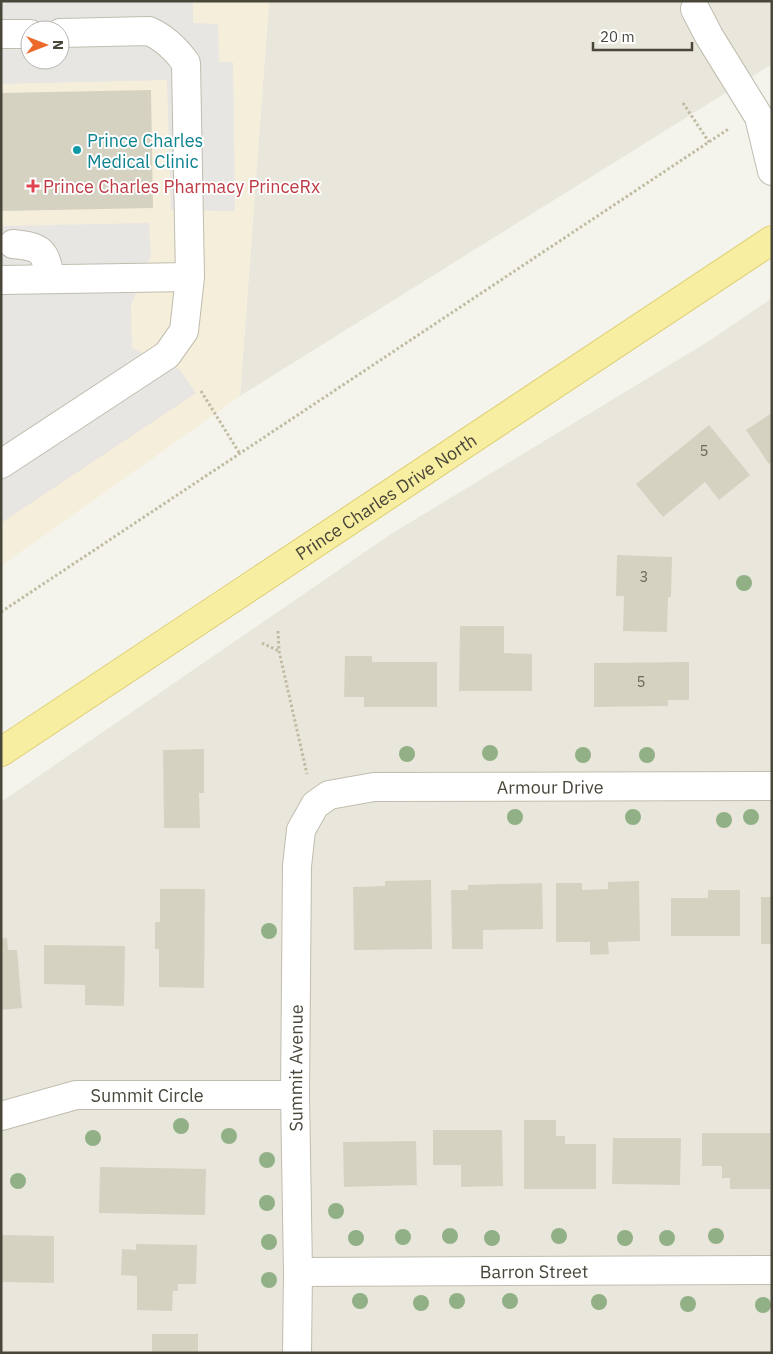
<svg xmlns="http://www.w3.org/2000/svg" width="773" height="1354" viewBox="0 0 773 1354" font-family="'IBM Plex Sans',sans-serif">
<style>
.residential{fill:#e9e7db}
.commercial{fill:#f5eeda;fill-rule:evenodd}
.parking{fill:#e7e6e3;fill-rule:evenodd}
.building{fill:#d6d2c2}
.lines{fill:none;stroke-linecap:round;stroke-linejoin:round}
.minor-casing{stroke:#c0bdaf;stroke-width:30}
.major-casing{stroke:#ddcf72;stroke-width:30}
.path{stroke:#c1bba1;stroke-width:3;stroke-dasharray:2.5 2.5;stroke-linecap:butt}
.minor{stroke:#fff;stroke-width:28}
.major{stroke:#f8eea2;stroke-width:28}
.tree{fill:#91b085}
.culture-dot{fill:#0f9aa8;stroke:#fff;stroke-width:2}
.health-dot{fill:#e0444e;stroke:#fff;stroke-width:2}
.labels{text-anchor:middle;dominant-baseline:central;stroke-width:4;stroke-linejoin:round;paint-order:stroke}
.number-label{font-size:15px;fill:#6c695c}
.culture-label{font-size:18px;fill:#0d838f;stroke:#fff;text-anchor:start}
.health-label{font-size:18px;fill:#be3a42;stroke:#fff;text-anchor:start}
.street-label{font-size:18px;fill:#49463a;stroke:#fff}
</style>
<rect width="100%" height="100%" fill="#f5f4ec"/>
<g class="residential">
<path d="M269 1H772V64L240 396Z"/>
<path d="M772 298V1353H1V802L391 534 709 341Z"/>
</g>
<path class="commercial" d="M1 1H269L240 396 1 566ZM30 30H60V60H30Z"/>
<g class="parking">
<path d="M1 1H193V23L218 24 219 62H233L235 211 171 210 167 80 1 84ZM30 30H60V60H30Z"/>
<path d="M149 223 151 255 131 305 132 348 180 370 196 393 1 523V226Z"/>
</g>
<g class="building">
<path d="M151 90 153 208 1 211V93Z"/>
<path d="M772 413V462L769 464 746 430Z"/>
<path d="M709 425 750 475 719 500 705 482 663 517 636 484Z"/>
<path d="M617 555 672 557 671 597H668L667 632 623 631 624 596H616Z"/>
<path d="M460 626H504V653L532 654V691H459Z"/>
<path d="M345 656H372V662H437V707H364V697H344Z"/>
<path d="M689 662V700H668V706L594 707V663Z"/>
<path d="M204 749V793H199L200 828H164L163 750Z"/>
<path d="M431 880 432 949 354 950 353 887 385 886V881Z"/>
<path d="M639 881 640 941 608 942 609 954 590 955V942H556V883H582V890L608 889V882Z"/>
<path d="M542 883 543 929 483 930V949H452L451 890H468V885Z"/>
<path d="M160 889H205L204 988 159 987V949H155V922H160Z"/>
<path d="M708 890H740V936H671V898H708Z"/>
<rect x="761" y="897" width="11" height="47"/>
<path d="M7 938 8 950H17L22 1008 1 1010V939Z"/>
<path d="M44 945 125 946 124 1006 85 1005V985L44 984Z"/>
<path d="M524 1120H556V1136H565V1144H596V1189H524Z"/>
<path d="M433 1130H502L503 1186 461 1187V1165H433Z"/>
<path d="M702 1133H770V1189H730V1178H722V1166H702Z"/>
<path d="M613 1138H681L680 1185 612 1184Z"/>
<path d="M416 1141 417 1185 344 1187 343 1142Z"/>
<path d="M100 1167 206 1169 205 1215 99 1213Z"/>
<path d="M1 1235 54 1236V1283L1 1282Z"/>
<path d="M136 1244 197 1245 196 1284H178V1291H173L172 1311 137 1310V1276L121 1275 122 1249 136 1250Z"/>
<rect x="152" y="1334" width="46" height="19"/>
</g>
<g class="lines">
<defs>
<g id="minor">
<path d="M695 9 709 36 759 117 772 171"/>
<path d="M1 34H30"/>
<path d="M13 244C44 247 44 251 51 279"/>
<path d="M1 280 190 277"/>
<path d="M1 464 167 355 184 331 190 277 186 63C176 49 165 38 149 31L60 33"/>
<path id="s1" d="M1 1116 76 1095H295"/>
<path id="s2" d="M298 1272 772 1270"/>
<path id="s3" d="M297 1353 298 1272 295 1095 297 866 301 830 315 805 329 795 374 787 772 786"/>
</g>
<g id="major">
<path id="s4" d="M1 752 772 240"/>
</g>
</defs>
<use href="#minor" class="minor-casing"/>
<use href="#major" class="major-casing"/>
<g class="path">
<path d="M683 103 709 142"/>
<path d="M201 391 240 454"/>
<path d="M1 612 730 128"/>
<path d="M278 631 279 651 307 774"/>
<path d="M262 643 279 651"/>
</g>
<use href="#minor" class="minor"/>
<use href="#major" class="major"/>
</g>
<g class="tree">
<circle cx="744" cy="583" r="8"/>
<circle cx="490" cy="753" r="8"/>
<circle cx="407" cy="754" r="8"/>
<circle cx="583" cy="755" r="8"/>
<circle cx="647" cy="755" r="8"/>
<circle cx="515" cy="817" r="8"/>
<circle cx="633" cy="817" r="8"/>
<circle cx="751" cy="817" r="8"/>
<circle cx="724" cy="820" r="8"/>
<circle cx="269" cy="931" r="8"/>
<circle cx="181" cy="1126" r="8"/>
<circle cx="229" cy="1136" r="8"/>
<circle cx="93" cy="1138" r="8"/>
<circle cx="267" cy="1160" r="8"/>
<circle cx="18" cy="1181" r="8"/>
<circle cx="267" cy="1203" r="8"/>
<circle cx="336" cy="1211" r="8"/>
<circle cx="450" cy="1236" r="8"/>
<circle cx="559" cy="1236" r="8"/>
<circle cx="716" cy="1236" r="8"/>
<circle cx="403" cy="1237" r="8"/>
<circle cx="356" cy="1238" r="8"/>
<circle cx="492" cy="1238" r="8"/>
<circle cx="625" cy="1238" r="8"/>
<circle cx="667" cy="1238" r="8"/>
<circle cx="269" cy="1242" r="8"/>
<circle cx="269" cy="1280" r="8"/>
<circle cx="360" cy="1301" r="8"/>
<circle cx="457" cy="1301" r="8"/>
<circle cx="510" cy="1301" r="8"/>
<circle cx="599" cy="1302" r="8"/>
<circle cx="421" cy="1303" r="8"/>
<circle cx="688" cy="1304" r="8"/>
<circle cx="763" cy="1305" r="8"/>
</g>
<circle class="culture-dot" cx="77" cy="150" r="5"/>
<path class="health-dot" d="M30.5 178.5h5v5h5v5h-5v5h-5v-5h-5v-5h5z"/>
<g class="labels">
<g class="number-label">
<text x="704" y="450">5</text>
<text x="644" y="576">3</text>
<text x="641" y="681">5</text>
</g>
<g class="culture-label">
<text x="87" y="140">Prince Charles<tspan x="87" dy="21">Medical Clinic</tspan></text>
</g>
<g class="health-label">
<text x="43" y="186">Prince Charles Pharmacy PrinceRx</text>
</g>
<g class="street-label">
<text stroke="none"><textPath href="#s4" startOffset="462">Prince Charles Drive North</textPath></text>
<text stroke="none"><textPath href="#s3" startOffset="791">Armour Drive</textPath></text>
<text stroke="none"><textPath href="#s3" startOffset="285">Summit Avenue</textPath></text>
<text stroke="none"><textPath href="#s1" startOffset="149">Summit Circle</textPath></text>
<text stroke="none"><textPath href="#s2" startOffset="236">Barron Street</textPath></text>
</g>
</g>
<rect width="773" height="1354" fill="none" stroke="#49463a" stroke-width="5"/>
<g transform="translate(45 45) rotate(90)"><circle r="24" fill="#ffffff" stroke="#b6b5b0"/>
<path d="M0-4L9 19L0 12L-9 19Z" fill="#ed692b"/>
<text y="-8" font-size="14" font-weight="bold" text-anchor="middle" fill="#49463a">N</text>
</g>
<path d="M593 42v8h99v-8" fill="none" stroke="#49463a" stroke-width="2.5"/>
<text x="600" y="42" font-size="15" fill="#49463a" stroke="#ffffff" stroke-width="4" paint-order="stroke">20 m</text>
</svg>
